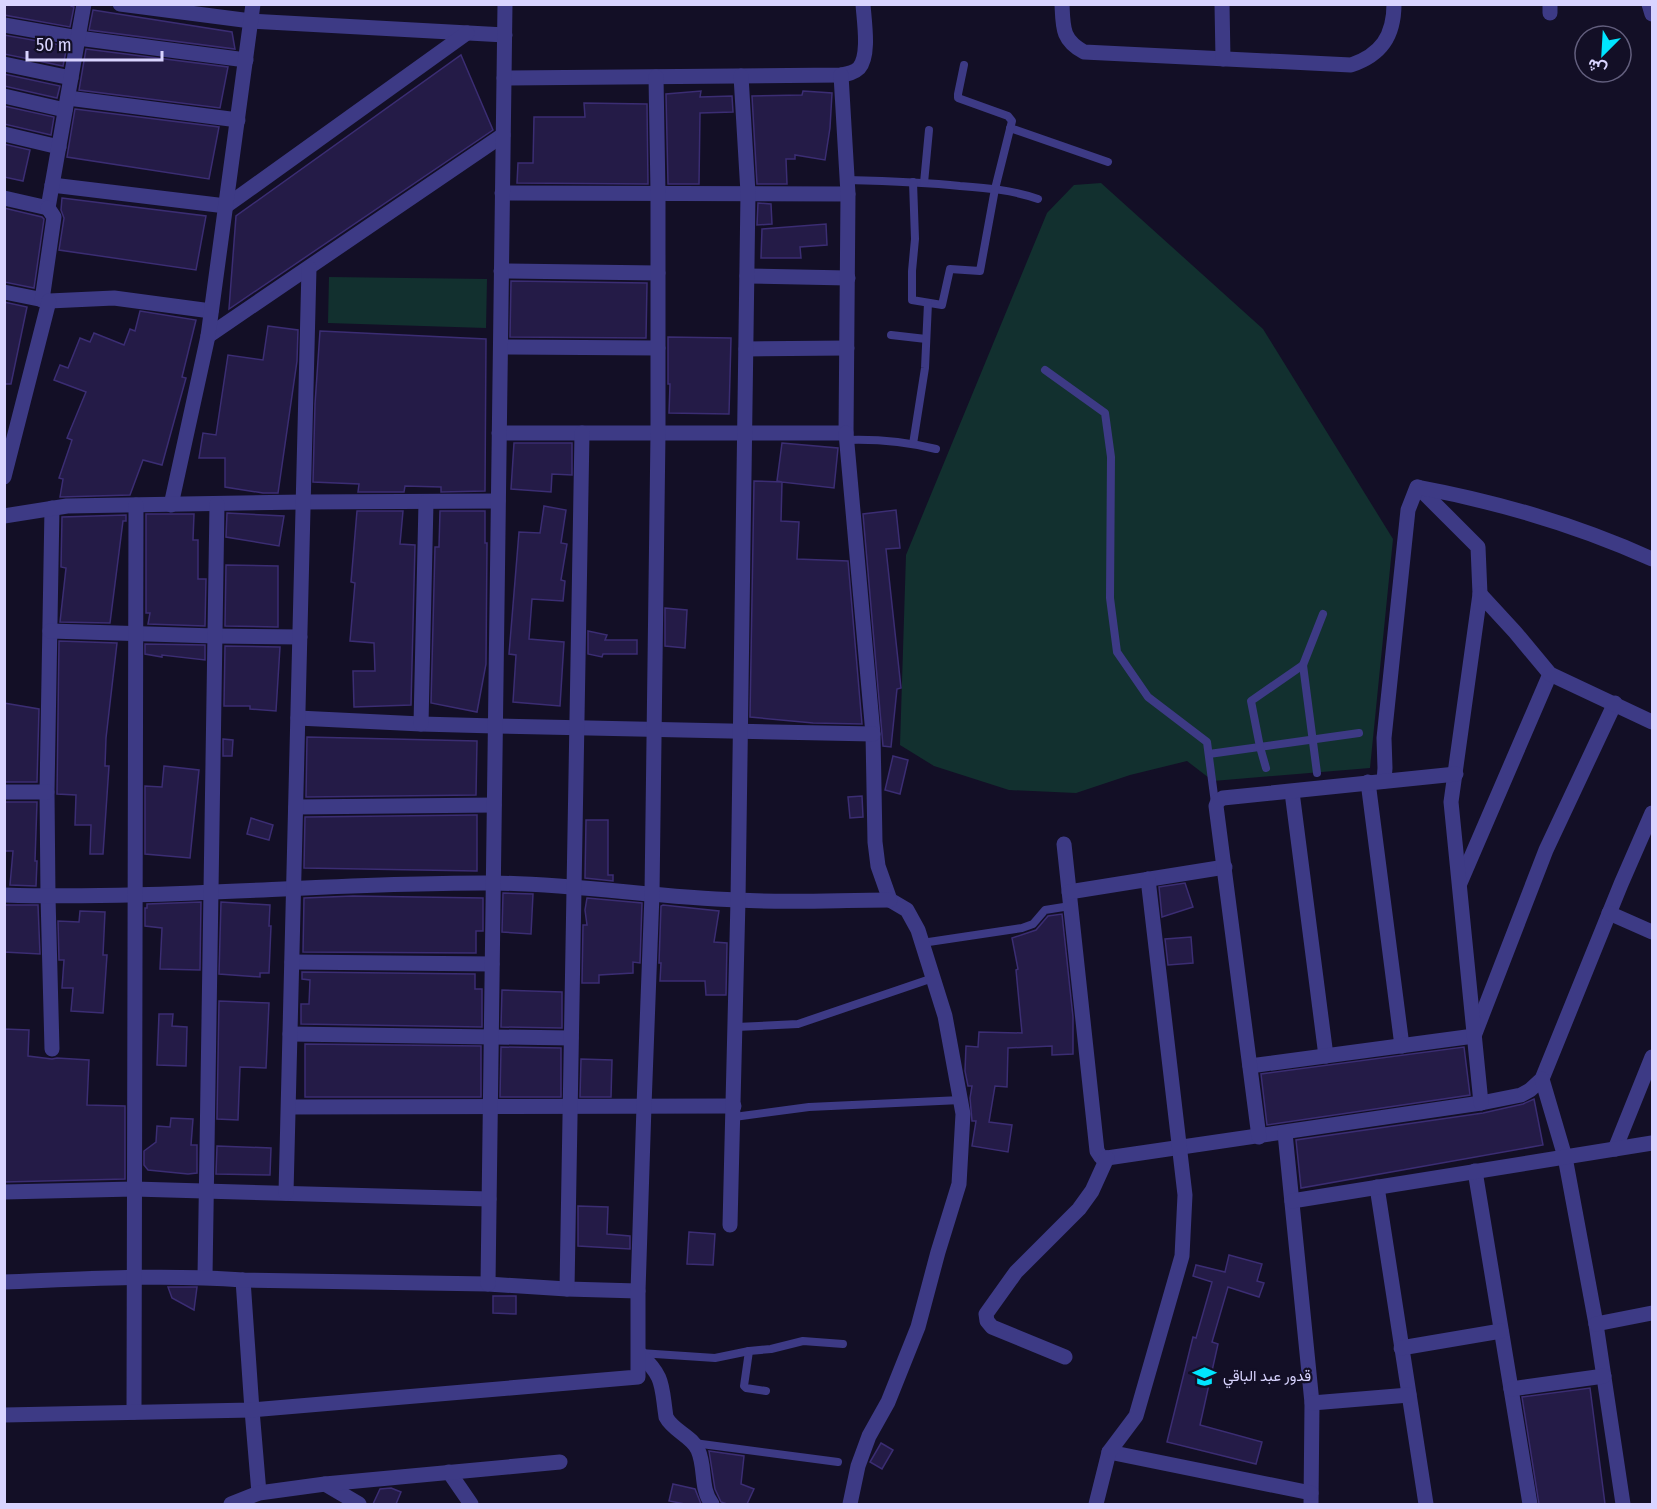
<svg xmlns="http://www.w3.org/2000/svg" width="1657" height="1509" viewBox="0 0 1657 1509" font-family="'Fira Sans Condensed',Vazirmatn,sans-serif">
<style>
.green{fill:#12302f}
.building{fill:#241b47;stroke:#3b2d73;stroke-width:1.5}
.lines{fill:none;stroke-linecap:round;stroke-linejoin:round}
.lane{stroke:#3d3a85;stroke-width:8}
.street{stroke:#3d3a85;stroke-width:15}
.labels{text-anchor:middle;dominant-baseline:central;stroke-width:4.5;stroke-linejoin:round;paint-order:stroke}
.poi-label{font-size:15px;fill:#d9d4ff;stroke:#130f26;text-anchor:start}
</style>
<rect width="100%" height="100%" fill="#130f26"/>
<g class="green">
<path d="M1101 183 1263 329 1393 539 1370 768 1213 781 1187 761 1130 775 1076 793 1009 790 934 766 900 745 906 555 1047 213 1074 185Z"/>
<path d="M329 277 487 279 486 328 328 323Z"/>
</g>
<g class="building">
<path d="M4 4H72L71 6 74 7 70 27 4 15Z"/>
<path d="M93 10 232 32 235 49 89 30Z"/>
<path d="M4 35 67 46 63 66 4 54Z"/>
<path d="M86 49 228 67 220 108 79 90Z"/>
<path d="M461 55 493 130 229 309 236 216Z"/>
<path d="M4 74 60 86 57 98 4 86Z"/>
<path d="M701 91 700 97 732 96 733 112 700 113 699 184H668L666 94Z"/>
<path d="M803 91 832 93 830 128 825 160 795 155V159H786L787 184H757L752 96 802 95Z"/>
<path d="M584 103 647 104 648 184 517 183 518 163H533L534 117H585Z"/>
<path d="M4 106 54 117 51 135 4 124Z"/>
<path d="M75 109 219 127 209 179 67 157Z"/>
<path d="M4 144 30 150 23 181 4 177Z"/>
<path d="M62 198 206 216 196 270 59 250 64 218 61 210Z"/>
<path d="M758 203 771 204 772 224 757 225Z"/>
<path d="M4 208 42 217 44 219 34 288 4 282Z"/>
<path d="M826 224 827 245 800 247 801 258H761L762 229Z"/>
<path d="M511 281 647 283 646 338 510 337Z"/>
<path d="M4 302 27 307 11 384H4Z"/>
<path d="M140 311 196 320 182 377 186 378 162 465 143 460 130 495 60 497 63 479 59 478 72 440 67 438 86 392 54 380 60 365 68 368 80 338 90 342 94 333 124 345 130 329 135 331Z"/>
<path d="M268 326 298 330 297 361 278 493H263L225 487V458H199L203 433 216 435 228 355 263 360Z"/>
<path d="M320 331 486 339 485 491 441 492V487L405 486 404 492H358L359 484 313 482 315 404Z"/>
<path d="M668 337 731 338 729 414 669 413 670 384H668Z"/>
<path d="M514 443H572V475L552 474 551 492 511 489Z"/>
<path d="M782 443 838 448 834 488 782 482 781 521 799 522 797 559 848 561 862 724 813 723 750 717 754 481 782 482 777 481Z"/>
<path d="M544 506 566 510 561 543 567 544 561 580 565 581 563 601 532 599 529 639 564 642 560 706 513 702 516 655 509 654 519 532 540 533Z"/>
<path d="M896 510 900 548 886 549 901 688 897 689 891 747 883 746 863 514Z"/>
<path d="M357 511H403L400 544 415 545 411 705 354 707 353 671H375L374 643 350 641 355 583 351 582Z"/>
<path d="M440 511H485V543H487L486 664 477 712 431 703 435 547H439Z"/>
<path d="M227 513 284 516 279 546 226 537Z"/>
<path d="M146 514H194L193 540H198V579H206L205 626 148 624 150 613H146Z"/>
<path d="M126 515V521H123L110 623 60 622 66 568 61 567 62 517Z"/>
<path d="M226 565 278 566V627L225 626Z"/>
<path d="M665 608 687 610 685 648 665 646Z"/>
<path d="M588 631 607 635 605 640H637V654H603L602 657 588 654Z"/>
<path d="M59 641 117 643 106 738 105 766H109L103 854H90L91 825H75L76 795 57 794Z"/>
<path d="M145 644 205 645V660L162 655V657L145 654Z"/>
<path d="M225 646 280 647 276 711 250 709V706H224Z"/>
<path d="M4 703 39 709 37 782H4Z"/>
<path d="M307 737 477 741 476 795 306 797Z"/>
<path d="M223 739 233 740 232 756H223Z"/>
<path d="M893 756 908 760 900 794 885 790Z"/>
<path d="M164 766 199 770 190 858 145 854V786L162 787Z"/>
<path d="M862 796 863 817 850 818 848 797Z"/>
<path d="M4 802H37L35 861H37L36 886 10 885 13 851H4Z"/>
<path d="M476 815H477V871L304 868 305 817Z"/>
<path d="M251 818 273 825 269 840 247 834Z"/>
<path d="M586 820H608V875H613V881L585 878Z"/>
<path d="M1185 883 1193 907 1162 917 1159 887Z"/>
<path d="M503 893 533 894 531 934 502 932Z"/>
<path d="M353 896 483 898V931H476V953L303 952 304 898Z"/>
<path d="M587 898 642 903 640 963 633 962V973L599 975V983H582L583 925H587L585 910Z"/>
<path d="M201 902 200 970 160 969 162 928 145 926V908H147V904Z"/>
<path d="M221 902 270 905 269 926H271L269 973H260V977L219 974Z"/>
<path d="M4 905H38L40 954 4 952Z"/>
<path d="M663 905 719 911 714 942 727 943 726 995H706L705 981H660L661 963H659L661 906Z"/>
<path d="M80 911 105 912 103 955H107L103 1013 71 1011 73 988H62L64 960H59L58 921 79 922Z"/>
<path d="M1062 914 1073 1017V1054L1052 1055V1046L1008 1048 1007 1087 995 1086 989 1122 1012 1125 1008 1152 972 1146 976 1121H972L970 1098 972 1086H968L965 1071 966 1046 978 1047 979 1032 1022 1033 1016 970 1018 969 1012 938 1036 930 1048 916Z"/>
<path d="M1191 937 1193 963 1168 965 1165 939Z"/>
<path d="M302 972 475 974V989H482V1027L301 1024V1004H309L310 980 302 979Z"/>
<path d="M502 990 562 992V1028L501 1027Z"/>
<path d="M219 1001 269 1003 266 1068 240 1067 238 1120 217 1119Z"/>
<path d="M159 1014H173L172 1026 187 1027 186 1066 157 1065Z"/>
<path d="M4 1029 29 1030 28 1056 52 1059 57 1058 89 1060 87 1105 125 1106V1179L4 1182Z"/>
<path d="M305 1044 481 1046V1097H305Z"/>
<path d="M501 1047 561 1048V1097H500Z"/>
<path d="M1464 1047 1470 1095 1267 1125 1261 1074Z"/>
<path d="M581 1059 612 1060 611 1097H580Z"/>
<path d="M1534 1099 1543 1145 1301 1188 1296 1140 1483 1113 1523 1104Z"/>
<path d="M171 1118 193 1119 191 1145H197V1173L188 1174 148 1170 144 1165V1151L156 1142 157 1126 170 1127Z"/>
<path d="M217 1146 271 1148 270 1175 216 1174Z"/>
<path d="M578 1206 608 1207 607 1234 630 1236V1249L578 1246Z"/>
<path d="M689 1232 715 1234 713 1265 687 1264Z"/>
<path d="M1229 1255 1262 1264 1257 1281 1264 1283 1259 1297 1228 1287 1212 1342 1218 1344 1200 1425 1262 1442 1256 1464 1167 1442 1193 1337 1196 1338 1212 1282 1193 1276 1196 1265 1225 1272Z"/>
<path d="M168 1287H197L194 1310 172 1298Z"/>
<path d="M493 1296H516V1314L493 1313Z"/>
<path d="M1590 1388 1605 1504H1539L1522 1397Z"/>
<path d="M881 1443 893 1450 882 1469 870 1462Z"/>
<path d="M709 1451 744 1456 741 1484 754 1489 747 1504H727L721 1502 715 1489Z"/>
<path d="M673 1484 695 1489 701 1504H685L669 1501Z"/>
<path d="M391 1488 401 1492 396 1504H373L380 1489Z"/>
</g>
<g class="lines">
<g class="lane">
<path d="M1010 128 1108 162"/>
<path d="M847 180C885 181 922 182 960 186 987 188 1013 190 1038 199"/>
<path d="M913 182 915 239 912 271V300L942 305 950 269 980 271 995 189 1012 121 1008 116 958 98V94L964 65"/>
<path d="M924 183 929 130"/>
<path d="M891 335 926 339"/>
<path d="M1045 370 1105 413 1111 457 1110 598 1117 652 1148 697 1207 742 1215 803"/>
<path d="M847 440C877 439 907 442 936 449"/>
<path d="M913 444 925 368 928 303"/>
<path d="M1209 754 1359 733"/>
<path d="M1266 768 1260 747 1251 701 1303 665"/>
<path d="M1317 773 1303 665 1323 614"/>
<path d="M922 943 1022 928 1033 924 1045 910 1070 906"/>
<path d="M736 1027 798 1024 933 978"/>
<path d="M734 1117 809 1107 961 1100"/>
<path d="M749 1351 744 1386 746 1388 766 1391"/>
<path d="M640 1353 715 1358 749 1351 771 1349 803 1341 843 1344"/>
<path d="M694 1443 838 1462"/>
</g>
<g class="street">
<path d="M120 4 251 21 505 35"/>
<path d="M1062 4C1063 28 1062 40 1084 52L1351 65C1381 55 1394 36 1394 4"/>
<path d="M1222 4 1223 59"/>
<path d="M1649 4 1652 14"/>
<path d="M1550 13V4"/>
<path d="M4 25 78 38 246 60"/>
<path d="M4 64 71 78"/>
<path d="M504 78 841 75C847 74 854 73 859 68 870 55 864 21 863 4"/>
<path d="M4 96 65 110"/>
<path d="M68 98 238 120"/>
<path d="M4 134 59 147"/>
<path d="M52 185 226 206 467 33"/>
<path d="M502 193 848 194"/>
<path d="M4 198 48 208 84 4"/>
<path d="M501 271 658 273"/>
<path d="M747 276 848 278"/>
<path d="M4 292 49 301 114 298 211 311"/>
<path d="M42 300 54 217 48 208"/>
<path d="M208 336 503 135"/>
<path d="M501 347 658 348"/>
<path d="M746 349 847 348"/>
<path d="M499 433H846L848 194 841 75"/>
<path d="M846 433 873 734 875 842 878 866 890 900 907 910 918 930 945 1016 963 1114 959 1184 938 1252 918 1327 888 1402 869 1436 858 1466 850 1504"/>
<path d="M4 477 49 301"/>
<path d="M1418 487 1478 547 1480 594"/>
<path d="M171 505 208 336 253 4"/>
<path d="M52 508 47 792 48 897 52 1049"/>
<path d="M4 516 67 506 303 502 498 501"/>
<path d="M50 631 215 636 300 637"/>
<path d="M298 718 421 724 495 726 873 734"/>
<path d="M421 724 426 502"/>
<path d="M1384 781 1385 768 1384 738 1408 510 1417 487C1498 502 1577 525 1652 559"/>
<path d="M1368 782 1402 1046"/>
<path d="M4 792H47"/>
<path d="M1292 792 1326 1056"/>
<path d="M296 807 494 805"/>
<path d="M1064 844 1097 1151 1101 1157 1107 1158 1481 1103 1521 1095 1530 1090 1542 1079 1621 884 1652 813"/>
<path d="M1460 883 1550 674"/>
<path d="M1069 892 1225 867"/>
<path d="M4 895C167 900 330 882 493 883 574 884 655 897 737 900 788 903 839 900 890 900"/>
<path d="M1609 913 1652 932"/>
<path d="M292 962 492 964"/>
<path d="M290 1034 571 1038"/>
<path d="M1250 1066 1474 1036 1546 850 1615 703"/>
<path d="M1542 1079 1565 1157 1596 1324 1623 1504"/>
<path d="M1481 1103 1451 802 1480 594 1515 632 1550 674 1652 722"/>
<path d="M289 1107 734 1106"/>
<path d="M1285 1133 1312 1403 1311 1504"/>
<path d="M1259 1137 1216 806 1218 801 1223 798 1456 774"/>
<path d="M1615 1149 1652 1057"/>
<path d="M1475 1171 1530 1504"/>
<path d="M1377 1187 1426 1504"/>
<path d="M4 1192 134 1189 489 1199"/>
<path d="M286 1193 309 268"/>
<path d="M1292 1201 1652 1143"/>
<path d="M730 1225 738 900 748 193 741 76"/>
<path d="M205 1277 217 504"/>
<path d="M243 1280 252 1410 259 1493"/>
<path d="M4 1282C84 1279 164 1274 243 1280L488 1284 567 1289 638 1291"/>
<path d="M488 1284 505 4"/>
<path d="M567 1289 582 433"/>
<path d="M1596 1324 1652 1313"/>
<path d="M1401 1348 1501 1331"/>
<path d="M639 1353C665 1378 661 1384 666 1417 673 1431 692 1436 698 1450 706 1468 700 1489 712 1504"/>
<path d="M1065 1357 992 1327 987 1321 986 1314 1016 1272 1079 1209 1092 1191 1107 1158"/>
<path d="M1511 1389 1604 1376"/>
<path d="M1312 1403 1409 1395"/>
<path d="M134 1412 136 505"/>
<path d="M4 1415 252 1410 638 1377V1291L644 1106 652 894 658 433V193L656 77"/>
<path d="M1109 1452 1311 1493"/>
<path d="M449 1472 471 1504"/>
<path d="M325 1484 359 1504"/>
<path d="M231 1504 259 1493 325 1484 560 1462"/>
<path d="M1096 1504 1109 1452 1136 1416 1182 1256 1185 1195 1148 879"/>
</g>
</g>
<defs>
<symbol id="school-bare" viewBox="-9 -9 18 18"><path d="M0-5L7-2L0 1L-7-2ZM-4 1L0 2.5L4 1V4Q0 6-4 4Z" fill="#00e5ff" stroke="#130f26" stroke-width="2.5" paint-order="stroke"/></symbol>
</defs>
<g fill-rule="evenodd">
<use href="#school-bare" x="1188" y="1360" width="33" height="33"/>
</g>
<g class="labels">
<g class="poi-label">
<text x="1223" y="1376">قدور عبد الباقي</text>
</g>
</g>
<rect width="1657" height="1509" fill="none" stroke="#d9d4ff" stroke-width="12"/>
<g transform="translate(1603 54) rotate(204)"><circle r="28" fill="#130f26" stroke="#625e7d" stroke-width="1.5"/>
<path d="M0-4.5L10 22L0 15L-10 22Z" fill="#00e5ff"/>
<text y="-9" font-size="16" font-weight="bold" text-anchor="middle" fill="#d9d4ff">ش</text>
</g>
<path d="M27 51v9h135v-9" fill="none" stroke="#d9d4ff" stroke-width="3"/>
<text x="36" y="51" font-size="18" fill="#d9d4ff" stroke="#130f26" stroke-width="4.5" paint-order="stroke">50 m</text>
</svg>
